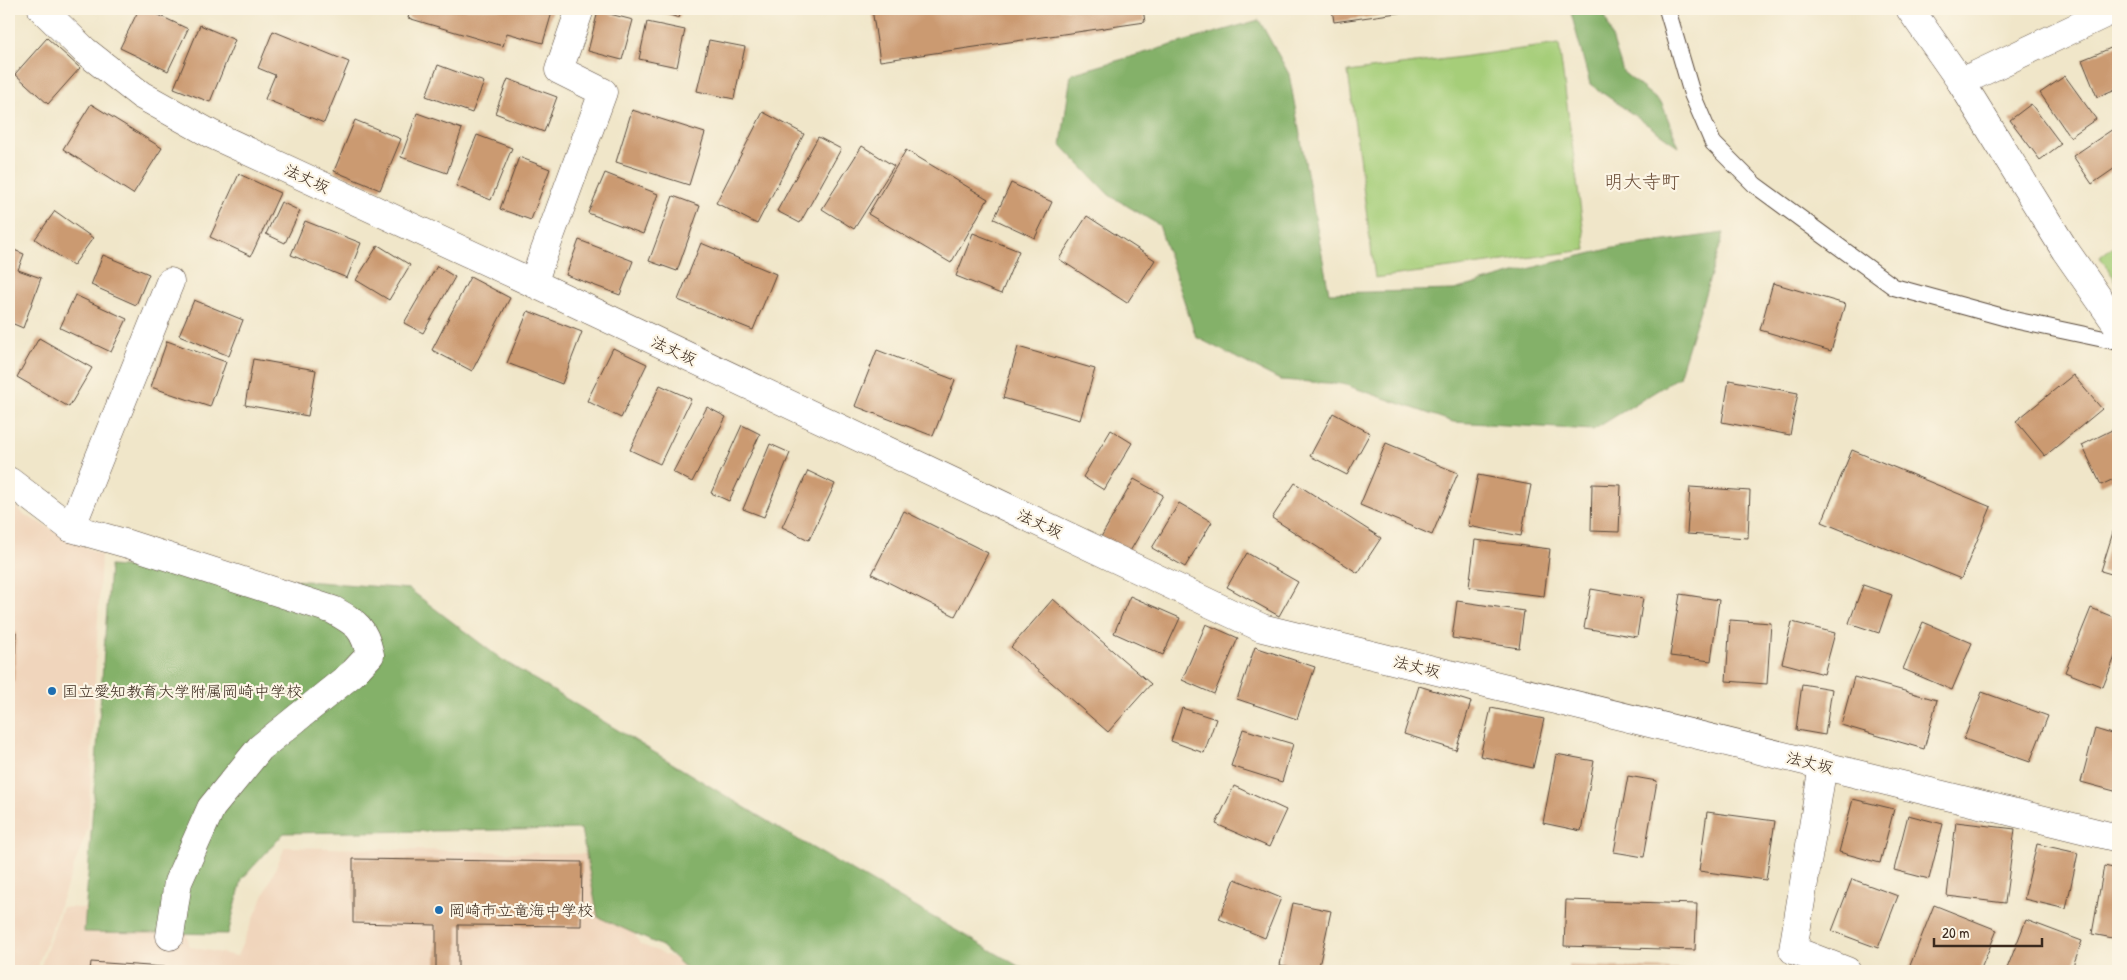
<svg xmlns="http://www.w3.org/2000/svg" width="2127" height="980" viewBox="0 0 2127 980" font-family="'Patrick Hand','Klee One',sans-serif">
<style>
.built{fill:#f0d5bc}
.green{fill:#a6ce79;stroke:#707c4c}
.forest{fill:#84b169;stroke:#606e44}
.building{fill:#cb9a71}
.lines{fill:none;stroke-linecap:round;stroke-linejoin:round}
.service-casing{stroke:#564638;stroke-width:18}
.minor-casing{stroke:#564638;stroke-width:29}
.service{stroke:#fff;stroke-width:16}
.minor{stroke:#fff;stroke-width:28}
.poi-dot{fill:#1f6fb2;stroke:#fcf5e5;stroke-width:2}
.labels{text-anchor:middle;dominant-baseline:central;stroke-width:4.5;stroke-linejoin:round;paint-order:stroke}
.street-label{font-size:16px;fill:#3b2a1e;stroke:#fcf5e5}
.poi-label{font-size:16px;fill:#3b2a1e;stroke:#fcf5e5;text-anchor:start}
.quarter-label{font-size:19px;fill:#6d513b;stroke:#fcf5e5}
</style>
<rect width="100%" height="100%" fill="#fcf5e5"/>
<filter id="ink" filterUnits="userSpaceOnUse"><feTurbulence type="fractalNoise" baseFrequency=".02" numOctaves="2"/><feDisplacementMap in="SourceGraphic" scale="10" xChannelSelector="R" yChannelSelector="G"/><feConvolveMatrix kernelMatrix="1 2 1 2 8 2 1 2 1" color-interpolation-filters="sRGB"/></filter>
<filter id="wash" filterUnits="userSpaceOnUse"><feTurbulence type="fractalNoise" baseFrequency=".0096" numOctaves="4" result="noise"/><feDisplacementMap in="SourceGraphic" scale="20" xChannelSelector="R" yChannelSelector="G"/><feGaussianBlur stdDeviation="1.12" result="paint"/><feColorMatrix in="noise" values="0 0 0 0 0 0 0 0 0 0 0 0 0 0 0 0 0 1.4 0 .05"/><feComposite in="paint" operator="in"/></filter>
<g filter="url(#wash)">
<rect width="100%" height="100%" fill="#f0e6c9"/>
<g class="built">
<path d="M9 501 23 514 101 555 88 828 39 962 38 971H9Z"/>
<path d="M285 847 589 854 640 944 705 971H39L62 907 157 912 184 925 190 947 237 956Z"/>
</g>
<g class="green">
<path d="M1559 44 1586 250 1375 278 1348 72Z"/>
<path d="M2118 242V284L2100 257Z"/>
</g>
<g class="forest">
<path d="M1570 9H1603L1623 72 1662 104 1679 147 1590 84Z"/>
<path d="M1259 20 1289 74 1329 293 1454 290 1539 266 1613 248 1724 233 1679 377 1593 430 1453 422 1343 384 1280 380 1196 337 1159 225 1109 195 1061 145 1071 74Z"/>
<path d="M110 566 409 589 501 659 795 838 1027 971H689L662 946 598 917 581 829 284 833 242 879 228 934 84 932Z"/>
</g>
<g id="blocks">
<g class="building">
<path d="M139 9H146L188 29 168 71 120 48Z"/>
<path d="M411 9H553L543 43 507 33 503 46 408 18Z"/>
<path d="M651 9H682L679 18Z"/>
<path d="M872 9H1143L1145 22 880 61Z"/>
<path d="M1332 9H1404V12L1334 22Z"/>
<path d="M598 11 633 20 622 60 588 51Z"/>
<path d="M647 22 685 30 677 67 639 59Z"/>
<path d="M200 25 235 40 210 102 174 88Z"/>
<path d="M273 31 349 62 324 123 265 99 275 75 258 68Z"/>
<path d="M47 38 80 68 48 104 15 74Z"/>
<path d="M709 40 745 47 734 99 697 91Z"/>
<path d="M2118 45V88L2097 97 2082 60Z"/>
<path d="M438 65 484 82 472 113 426 96Z"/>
<path d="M2065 76 2096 119 2070 137 2040 93Z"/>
<path d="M508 79 557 97 544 132 495 113Z"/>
<path d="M91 104 162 148 133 194 63 149Z"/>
<path d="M2031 104 2061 144 2040 160 2010 120Z"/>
<path d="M632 110 705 133 689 185 616 162Z"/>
<path d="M763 112 804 134 757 224 716 203Z"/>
<path d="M417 113 462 129 447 173 401 157Z"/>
<path d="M355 120 401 139 380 190 334 171Z"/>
<path d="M2116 127 2118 131V166L2092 184 2073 156Z"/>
<path d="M477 135 512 148 491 200 456 186Z"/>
<path d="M818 137 841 149 800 223 777 211Z"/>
<path d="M862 146 894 166 854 229 822 209Z"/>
<path d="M906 150 988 199 951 263 868 214Z"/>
<path d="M519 157 550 169 531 220 500 209Z"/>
<path d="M605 173 658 194 643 234 588 213Z"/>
<path d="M239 174 280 193 251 256 210 237Z"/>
<path d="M1011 183 1052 202 1035 238 994 219Z"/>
<path d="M673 196 700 206 677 271 649 261Z"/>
<path d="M281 202 300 211 285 243 266 234Z"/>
<path d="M55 211 93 238 73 266 35 239Z"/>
<path d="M1087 216 1155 260 1127 303 1059 259Z"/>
<path d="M305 221 361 243 347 278 291 255Z"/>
<path d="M973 233 1019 251 1001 294 956 276Z"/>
<path d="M579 240 633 261 620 295 566 275Z"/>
<path d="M701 243 776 274 753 330 678 300Z"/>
<path d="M378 245 410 265 389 300 356 280Z"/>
<path d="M9 248 24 254 18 270 41 278 23 328 9 322Z"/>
<path d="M103 255 149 274 136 305 91 285Z"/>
<path d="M437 266 455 277 423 333 404 323Z"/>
<path d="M470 277 510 298 472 371 432 350Z"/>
<path d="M1773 283 1845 304 1831 351 1760 330Z"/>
<path d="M75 295 127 319 111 352 60 328Z"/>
<path d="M194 300 243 320 229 356 179 335Z"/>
<path d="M528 311 582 332 562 384 507 363Z"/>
<path d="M39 338 92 368 69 407 17 377Z"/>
<path d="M167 341 226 362 210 407 151 387Z"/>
<path d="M1018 347 1095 369 1080 420 1003 398Z"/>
<path d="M613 348 647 364 621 418 587 401Z"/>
<path d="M877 350 955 380 933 436 855 406Z"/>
<path d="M253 359 316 370 308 416 245 405Z"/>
<path d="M2073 375 2102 409 2045 456 2016 421Z"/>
<path d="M1729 380 1798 393 1790 435 1722 422Z"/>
<path d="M660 385 691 399 660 464 630 450Z"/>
<path d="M707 407 726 417 692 482 673 472Z"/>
<path d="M1333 413 1370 433 1347 475 1310 456Z"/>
<path d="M742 425 760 434 729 501 711 493Z"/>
<path d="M2118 427V477L2101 485 2082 445Z"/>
<path d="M1111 430 1132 443 1104 490 1083 477Z"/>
<path d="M1386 443 1458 473 1432 535 1360 505Z"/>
<path d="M770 444 790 453 764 517 743 509Z"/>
<path d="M1852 450 1991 507 1961 579 1822 522Z"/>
<path d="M808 471 835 484 809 540 782 527Z"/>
<path d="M1478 475 1531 485 1521 536 1468 526Z"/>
<path d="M1134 479 1163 495 1129 553 1101 537Z"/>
<path d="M1295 483 1381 538 1358 573 1272 518Z"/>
<path d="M1592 484 1621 485 1619 532 1591 531Z"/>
<path d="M1690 487 1750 491 1748 538 1687 534Z"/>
<path d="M1179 503 1212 522 1185 567 1152 548Z"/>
<path d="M904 511 988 553 955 616 872 574Z"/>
<path d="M2118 516V576L2101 571Z"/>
<path d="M1475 540 1550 549 1544 596 1469 587Z"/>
<path d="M1247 553 1298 582 1279 616 1227 587Z"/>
<path d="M1863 585 1892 595 1879 633 1849 623Z"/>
<path d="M1591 589 1643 598 1637 637 1584 628Z"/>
<path d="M1680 594 1719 600 1711 661 1670 656Z"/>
<path d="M1130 596 1180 618 1163 655 1114 633Z"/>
<path d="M1053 599 1151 684 1108 732 1011 647Z"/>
<path d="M1457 601 1524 611 1519 648 1452 638Z"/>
<path d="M2091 608 2118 619V649L2103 687 2065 672Z"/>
<path d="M1730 620 1771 623 1767 684 1726 681Z"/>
<path d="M1792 622 1835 633 1824 674 1782 663Z"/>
<path d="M1923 622 1972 643 1952 690 1903 669Z"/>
<path d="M1206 624 1238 638 1214 694 1182 680Z"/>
<path d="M9 632H16L14 681H9Z"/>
<path d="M1255 647 1315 667 1297 719 1237 699Z"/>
<path d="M1854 677 1937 700 1924 749 1841 725Z"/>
<path d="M1802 684 1832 689 1825 735 1796 730Z"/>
<path d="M1419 686 1471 702 1456 750 1404 734Z"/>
<path d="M1982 692 2048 716 2030 762 1964 739Z"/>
<path d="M1182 708 1216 719 1204 753 1171 741Z"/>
<path d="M1491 708 1544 719 1533 768 1480 756Z"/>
<path d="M1243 729 1293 744 1282 782 1231 766Z"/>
<path d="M2095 729 2118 736V792L2081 782Z"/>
<path d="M1556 754 1594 761 1581 831 1543 823Z"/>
<path d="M1628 776 1657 781 1644 857 1614 852Z"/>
<path d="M1234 786 1286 810 1269 847 1216 824Z"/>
<path d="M1853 799 1894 809 1880 863 1839 852Z"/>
<path d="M1707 812 1775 821 1766 880 1699 871Z"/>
<path d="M1908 815 1943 824 1929 879 1894 870Z"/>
<path d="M1956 822 2015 829 2005 903 1947 896Z"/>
<path d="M2037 844 2078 853 2066 909 2024 899Z"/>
<path d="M353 859 582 862 581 926 458 925V971H436V925L353 923Z"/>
<path d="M2104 866 2118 869V939L2092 934Z"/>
<path d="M1235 879 1281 898 1265 938 1219 919Z"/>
<path d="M1852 879 1898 896 1878 948 1832 931Z"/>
<path d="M1566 900 1697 904 1695 950 1564 946Z"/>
<path d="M1293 903 1331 911 1318 971 1280 965Z"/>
<path d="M1934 905 1997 930 1980 971H1919L1909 968Z"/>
<path d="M2026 920 2082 941 2071 971H2006Z"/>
<path d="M91 962 207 970V971H90Z"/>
<path d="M1568 965 1696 970V971H1568Z"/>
</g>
</g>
</g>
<g filter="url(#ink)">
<use href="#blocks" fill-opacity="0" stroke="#564638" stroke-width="1"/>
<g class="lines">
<defs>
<path id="service" d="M1667 9 1692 94 1713 143 1755 185 1894 287 2014 320 2118 342"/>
<g id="minor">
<path d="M42 9 85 51 141 95 211 134 533 283 1262 628 2118 838"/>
<path d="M1910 9 1961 82 2065 250 2118 326"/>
<path d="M1961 82 2115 9"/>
<path d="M533 283 603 92 559 70 580 9"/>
<path d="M9 481 71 528 128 544 333 610C356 623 364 627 370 655L353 673 260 748 211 808 178 882 170 936"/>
<path d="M71 528 170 282"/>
<path d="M1823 765 1793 950 1847 971"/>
</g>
</defs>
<use href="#service" class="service-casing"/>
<use href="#minor" class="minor-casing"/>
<use href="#service" class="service"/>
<use href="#minor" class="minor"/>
</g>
</g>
<g class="poi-dot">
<circle cx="52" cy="691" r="5"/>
<circle cx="439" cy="910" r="5"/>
</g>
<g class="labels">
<g class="street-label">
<text transform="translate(307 178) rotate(25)">法丈坂</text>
<text transform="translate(674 350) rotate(25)">法丈坂</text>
<text transform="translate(1040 523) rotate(25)">法丈坂</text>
<text transform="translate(1417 666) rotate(14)">法丈坂</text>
<text transform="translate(1810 762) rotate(14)">法丈坂</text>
</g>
<g class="poi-label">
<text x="62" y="691">国立愛知教育大学附属岡崎中学校</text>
<text x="449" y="910">岡崎市立竜海中学校</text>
</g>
<g class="quarter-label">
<text x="1642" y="181">明大寺町</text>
</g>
</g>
<rect width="2127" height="980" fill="none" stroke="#fcf5e5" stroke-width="30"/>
<path d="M1934 938v8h108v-8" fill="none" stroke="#3b2a1e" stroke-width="2.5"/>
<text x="1942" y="938" font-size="15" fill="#3b2a1e" stroke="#fcf5e5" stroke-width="4" paint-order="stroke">20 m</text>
</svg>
